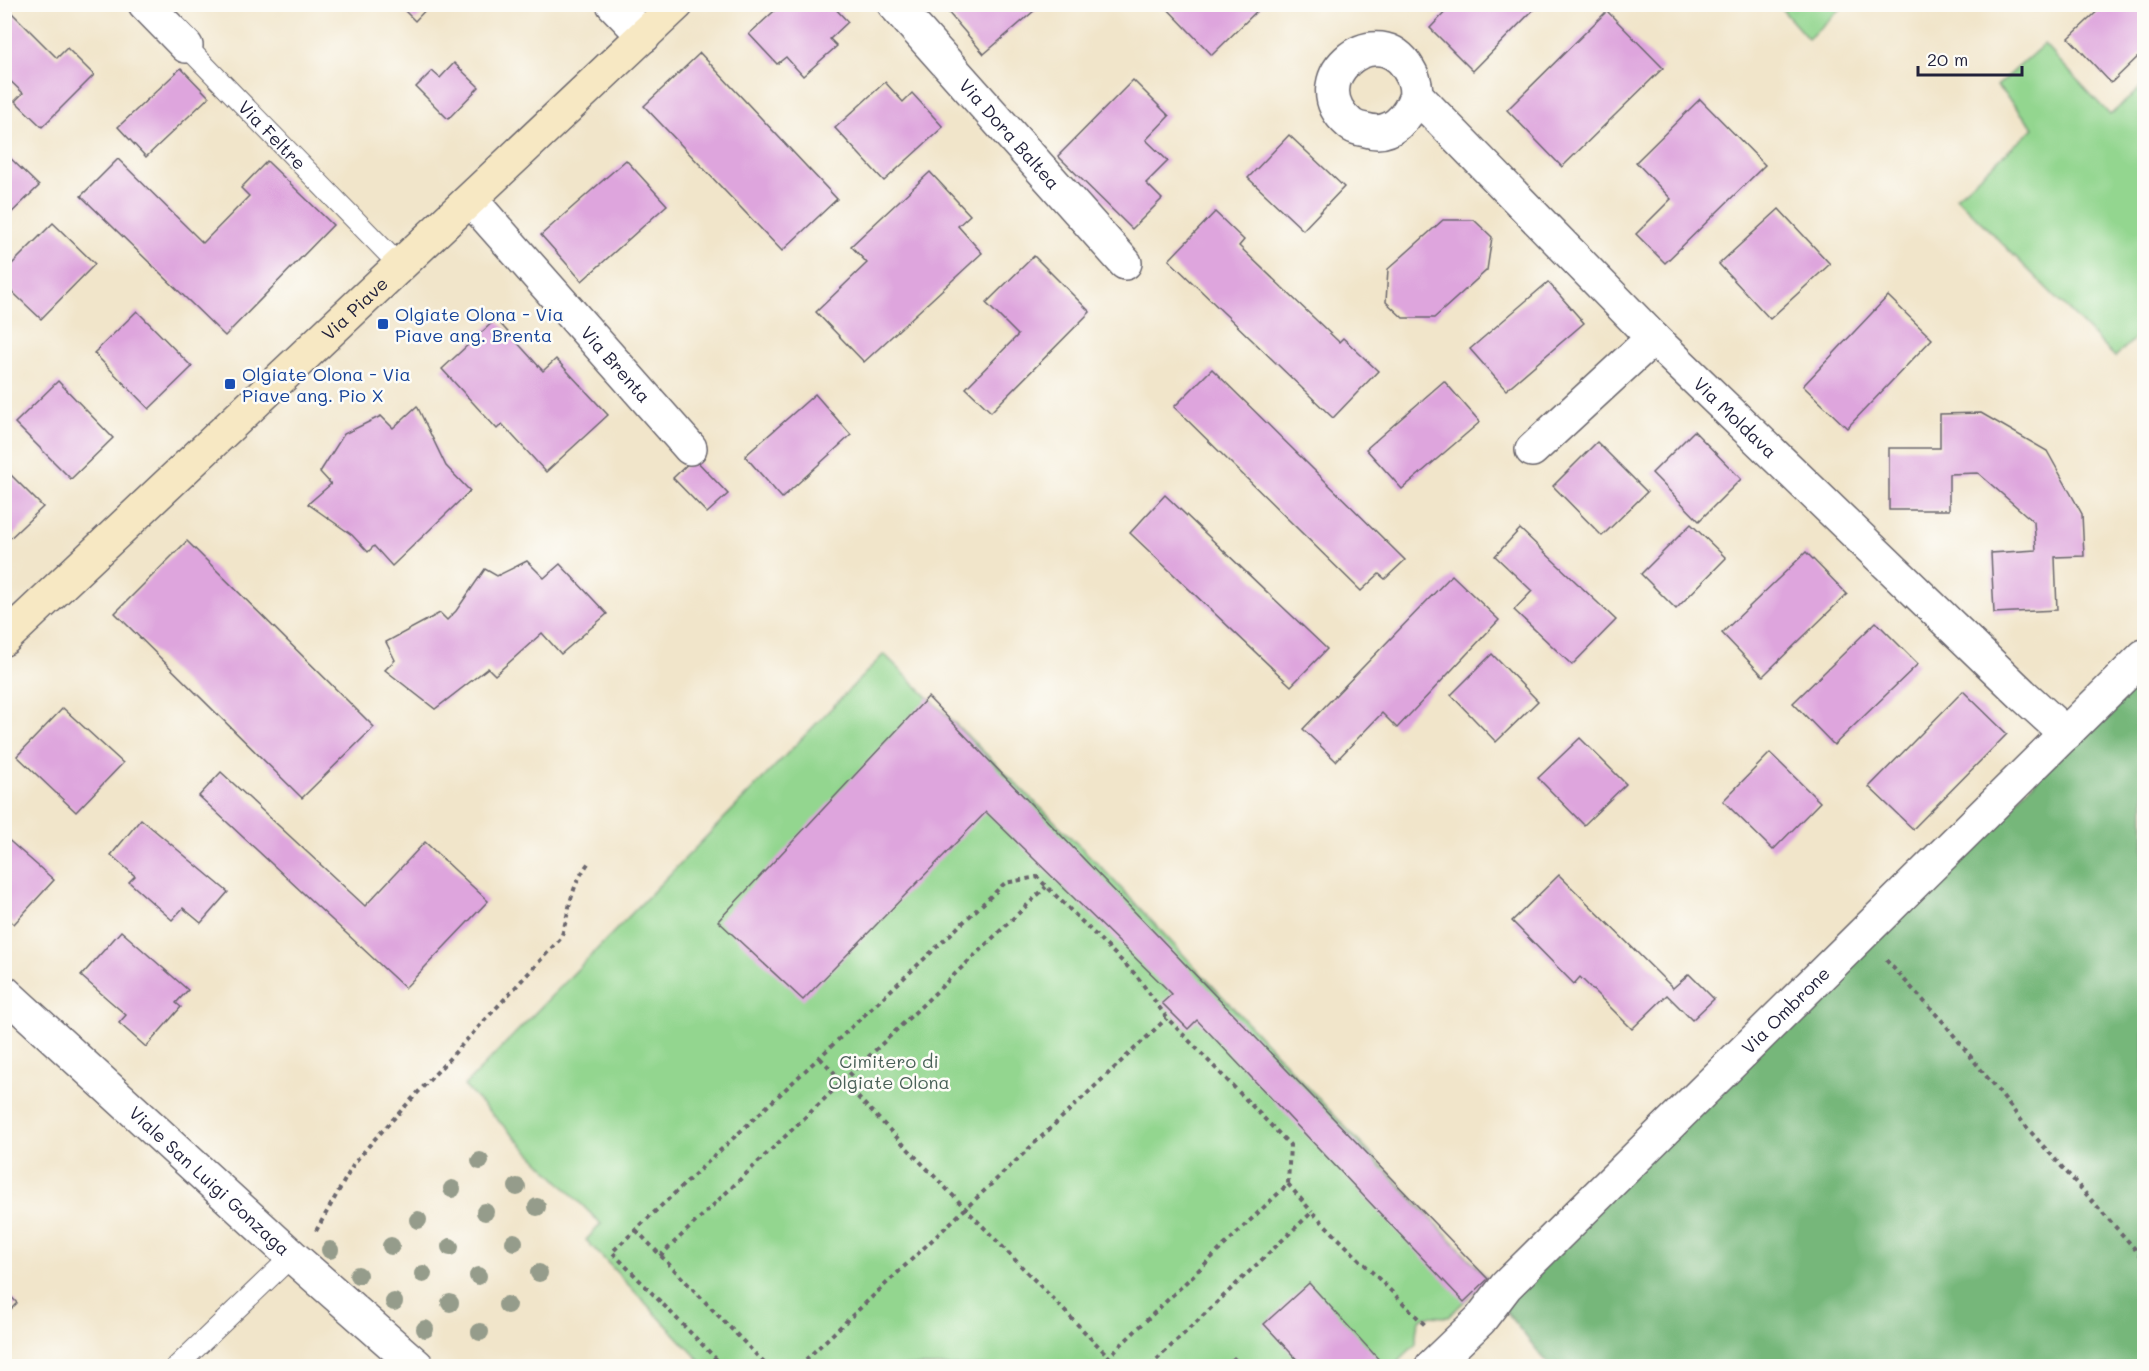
<svg xmlns="http://www.w3.org/2000/svg" width="2149" height="1371" viewBox="0 0 2149 1371" font-family="Mali,sans-serif">
<style>
.green{fill:#93d68f;stroke:#5a7c65;stroke-width:1.5}
.forest{fill:#76b77a;stroke:#4c6c5a;stroke-width:1.5}
.building{fill:#dea5dd}
.lines{fill:none;stroke-linecap:round;stroke-linejoin:round}
.lane-casing{stroke:#6a666d;stroke-width:22}
.street-casing{stroke:#6a666d;stroke-width:36}
.secondary-casing{stroke:#6a666d;stroke-width:36}
.path{stroke:#6a666d;stroke-width:4;stroke-dasharray:4.5 4.5;stroke-linecap:butt}
.lane{stroke:#fff;stroke-width:20}
.street{stroke:#fff;stroke-width:33}
.secondary{stroke:#f7e8c3;stroke-width:33}
.tree{fill:#959c8b}
.transit-dot{fill:#1a4fb4;stroke:#fdfcf7;stroke-width:2}
.labels{text-anchor:middle;dominant-baseline:central;stroke-width:5;stroke-linejoin:round;paint-order:stroke}
.street-label{font-size:18px;fill:#22223b;stroke:#fdfcf7}
.transit-label{font-size:18px;fill:#164399;stroke:#fdfcf7;text-anchor:start}
.park-label{font-size:18px;fill:#4a6158;stroke:#fdfcf7}
</style>
<rect width="100%" height="100%" fill="#fdfcf7"/>
<filter id="ink" filterUnits="userSpaceOnUse"><feTurbulence type="fractalNoise" baseFrequency=".0167" numOctaves="2"/><feDisplacementMap in="SourceGraphic" scale="12" xChannelSelector="R" yChannelSelector="G"/><feConvolveMatrix kernelMatrix="1 2 1 2 8 2 1 2 1" color-interpolation-filters="sRGB"/></filter>
<filter id="wash" filterUnits="userSpaceOnUse"><feTurbulence type="fractalNoise" baseFrequency=".008" numOctaves="4" result="noise"/><feDisplacementMap in="SourceGraphic" scale="24" xChannelSelector="R" yChannelSelector="G"/><feGaussianBlur stdDeviation="1.35" result="paint"/><feColorMatrix in="noise" values="0 0 0 0 0 0 0 0 0 0 0 0 0 0 0 0 0 1.4 0 .05"/><feComposite in="paint" operator="in"/></filter>
<g filter="url(#wash)">
<rect width="100%" height="100%" fill="#f1e5ca"/>
<g class="green">
<path d="M1778 5H1845L1808 39Z"/>
<path d="M2044 44 2110 115 2144 85V330L2115 357 1956 197 2034 128 1997 86Z"/>
<path d="M884 654 1101 867 1488 1279 1448 1317C1420 1315 1416 1314 1416 1344L1393 1366H705L586 1240 601 1224 464 1086Z"/>
</g>
<path class="forest" d="M2144 675V1366H1550L1505 1311 1515 1290Z"/>
<g id="blocks">
<g class="building">
<path d="M398 4H431L415 21Z"/>
<path d="M782 4H831L848 22 830 39 837 46 803 76 786 57 777 64 749 34Z"/>
<path d="M941 4H1042L984 54Z"/>
<path d="M1163 4H1264L1212 55Z"/>
<path d="M1453 4H1539L1473 71 1430 28Z"/>
<path d="M2105 4H2144V51L2111 83 2069 38Z"/>
<path d="M4 5 57 58 67 48 94 75 42 127 15 101 23 93 4 75Z"/>
<path d="M1607 11 1663 68 1562 167 1507 110Z"/>
<path d="M700 53 837 199 782 251 644 106Z"/>
<path d="M454 63 479 87 448 119 416 87 432 71 440 78Z"/>
<path d="M181 68 209 97 146 157 118 127Z"/>
<path d="M1133 80 1169 116 1146 140 1168 161 1146 183 1162 199 1132 229 1058 156Z"/>
<path d="M885 82 903 102 912 93 943 127 884 181 835 128Z"/>
<path d="M1700 99 1765 165 1665 263 1636 234 1671 199 1636 162Z"/>
<path d="M1289 135 1344 187 1303 230 1248 178Z"/>
<path d="M4 152 39 186 4 220Z"/>
<path d="M118 159 203 243 249 196 241 188 267 161 333 225 225 336 81 196Z"/>
<path d="M626 160 667 205 582 281 541 235Z"/>
<path d="M930 172 970 215 958 226 982 253 864 362 816 312 867 263 851 246Z"/>
<path d="M1779 209 1830 264 1770 319 1719 264Z"/>
<path d="M1215 212 1244 240 1239 246 1339 342 1343 338 1378 371 1333 418 1169 260Z"/>
<path d="M1443 220H1474L1492 237 1487 270 1434 318H1403L1386 302 1388 269Z"/>
<path d="M53 223 95 264 41 319 4 284V272Z"/>
<path d="M1034 256 1090 312 991 412 966 388 1018 335 986 303Z"/>
<path d="M1548 282 1584 323 1506 390 1470 349Z"/>
<path d="M1888 296 1932 339 1847 428 1803 386Z"/>
<path d="M137 311 192 367 149 409 94 353Z"/>
<path d="M496 319 543 371 556 359 608 415 546 472 502 424 497 429 442 369Z"/>
<path d="M1212 369 1405 560 1385 579 1379 574 1361 591 1174 407Z"/>
<path d="M58 381 113 438 71 479 15 423Z"/>
<path d="M1444 381 1480 422 1402 489 1366 449Z"/>
<path d="M815 394 851 435 782 498 745 456Z"/>
<path d="M417 406 446 466 470 491 392 566 374 546 368 552 352 535 308 504 331 484 320 472 344 434 381 416 393 428Z"/>
<path d="M1981 413 2047 451 2082 514 2084 556 2055 557 2057 610 1994 613 1991 553 2036 550 2034 522 1978 473 1949 474V510H1889V448H1940V414Z"/>
<path d="M1694 431 1741 479 1699 521 1652 473Z"/>
<path d="M1597 442 1647 492 1602 536 1553 486Z"/>
<path d="M694 458 728 494 707 513 673 478Z"/>
<path d="M4 468 43 507 4 544Z"/>
<path d="M1165 495 1327 649 1291 686 1130 533Z"/>
<path d="M1691 524 1726 558 1676 609 1641 574Z"/>
<path d="M1520 529 1616 620 1572 665 1514 610 1532 591 1495 556Z"/>
<path d="M187 541 374 727 302 798 115 613Z"/>
<path d="M1806 552 1847 594 1763 676 1722 633Z"/>
<path d="M527 561 544 578 560 564 607 614 561 654 542 633 495 675 488 668 435 709 385 670 395 660 386 642 440 613 447 620 456 611 485 569 497 576Z"/>
<path d="M1452 575 1499 620 1397 728 1382 713 1336 761 1303 729Z"/>
<path d="M1876 622 1918 664 1834 745 1793 703Z"/>
<path d="M1492 654 1538 701 1496 742 1451 695Z"/>
<path d="M1963 691 2007 734 1913 829 1869 787Z"/>
<path d="M928 697 1488 1279 1464 1302 1197 1020 1188 1029 1162 1003 1172 994 986 812 803 1000 718 921Z"/>
<path d="M63 708 123 763 76 812 17 756Z"/>
<path d="M1580 738 1626 784 1584 825 1538 778Z"/>
<path d="M1770 753 1820 802 1773 850 1723 801Z"/>
<path d="M221 772 365 906 425 842 488 901 405 988 199 796Z"/>
<path d="M141 819 228 892 201 923 183 908 172 920 129 882 135 876 111 855Z"/>
<path d="M4 836 54 880 14 924 4 915Z"/>
<path d="M1559 875 1673 988 1689 974 1714 999 1692 1020 1667 995 1632 1029 1580 977 1574 984 1512 921Z"/>
<path d="M121 931 188 990 176 1003 181 1007 146 1047 119 1023 126 1015 81 976Z"/>
<path d="M1309 1283 1383 1364 1380 1366H1303L1264 1324Z"/>
<path d="M5 1290 17 1303 5 1315Z"/>
<path d="M1234 1357 1243 1366H1224Z"/>
</g>
</g>
</g>
<g filter="url(#ink)">
<use href="#blocks" fill-opacity="0" stroke="#6a666d" stroke-width="1.5"/>
<g class="lines">
<defs>
<g id="lane">
<path id="s1" d="M186 46 401 267"/>
<path d="M177 1366 292 1256"/>
</g>
<g id="street">
<path d="M145 4 186 46"/>
<path d="M613 4 644 36"/>
<path id="s2" d="M894 4 1125 263"/>
<path id="s3" d="M1416 95C1409 117 1391 138 1366 130 1360 129 1354 128 1349 123 1300 81 1373 19 1406 65 1413 76 1416 82 1416 95L1653 338 2022 694 2066 734"/>
<path id="s4" d="M471 200 690 448"/>
<path d="M1532 450 1653 338"/>
<path id="s5" d="M4 992 292 1256 417 1366"/>
<path id="s6" d="M1432 1366 1480 1320 1506 1286 2144 656"/>
</g>
<g id="secondary">
<path id="s7" d="M4 639 677 4"/>
</g>
</defs>
<use href="#lane" class="lane-casing"/>
<use href="#street" class="street-casing"/>
<use href="#secondary" class="secondary-casing"/>
<g class="path">
<path d="M1886 960 1944 1023 2029 1130 2144 1259"/>
<path d="M820 1058 1109 1357"/>
<path d="M1288 1184 1312 1212"/>
<path d="M636 1230 767 1366"/>
<path d="M316 1231 355 1162 373 1141 561 938C571 907 569 888 590 861"/>
<path d="M660 1256 1046 887"/>
<path d="M723 1366 612 1252 1005 883 1037 877 1136 975 1167 1018 1290 1145 1288 1184 1099 1366"/>
<path d="M799 1366 1167 1018"/>
<path d="M1150 1366 1312 1212 1426 1326"/>
</g>
<use href="#lane" class="lane"/>
<use href="#street" class="street"/>
<use href="#secondary" class="secondary"/>
</g>
<g class="tree">
<circle cx="480" cy="1161" r="9"/>
<circle cx="517" cy="1187" r="9"/>
<circle cx="452" cy="1189" r="9"/>
<circle cx="537" cy="1207" r="9"/>
<circle cx="485" cy="1212" r="9"/>
<circle cx="418" cy="1220" r="9"/>
<circle cx="514" cy="1242" r="9"/>
<circle cx="391" cy="1246" r="9"/>
<circle cx="450" cy="1247" r="9"/>
<circle cx="330" cy="1250" r="9"/>
<circle cx="539" cy="1273" r="9"/>
<circle cx="423" cy="1274" r="9"/>
<circle cx="358" cy="1275" r="9"/>
<circle cx="478" cy="1276" r="9"/>
<circle cx="394" cy="1302" r="9"/>
<circle cx="450" cy="1303" r="9"/>
<circle cx="507" cy="1305" r="9"/>
<circle cx="425" cy="1329" r="9"/>
<circle cx="480" cy="1332" r="9"/>
</g>
</g>
<g class="transit-dot">
<rect x="377" y="318" width="12" height="12" rx="3"/>
<rect x="224" y="378" width="12" height="12" rx="3"/>
</g>
<g class="labels">
<g class="street-label">
<text stroke="none"><textPath href="#s2" startOffset="174">Via Dora Baltea</textPath></text>
<text stroke="none"><textPath href="#s1" startOffset="124">Via Feltre</textPath></text>
<text stroke="none"><textPath href="#s7" startOffset="482">Via Piave</textPath></text>
<text stroke="none"><textPath href="#s4" startOffset="219">Via Brenta</textPath></text>
<text stroke="none"><textPath href="#s3" startOffset="712">Via Moldava</textPath></text>
<text stroke="none"><textPath href="#s6" startOffset="502">Via Ombrone</textPath></text>
<text stroke="none"><textPath href="#s5" startOffset="279">Viale San Luigi Gonzaga</textPath></text>
</g>
<g class="transit-label">
<text x="395" y="314">Olgiate Olona - Via<tspan x="395" dy="21">Piave ang. Brenta</tspan></text>
<text x="242" y="374">Olgiate Olona - Via<tspan x="242" dy="21">Piave ang. Pio X</tspan></text>
</g>
<g class="park-label">
<text x="889" y="1061">Cimitero di<tspan x="889" dy="21">Olgiate Olona</tspan></text>
</g>
</g>
<rect width="2149" height="1371" fill="none" stroke="#fdfcf7" stroke-width="24"/>
<path d="M1918 66v9h104v-9" fill="none" stroke="#22223b" stroke-width="3"/>
<text x="1927" y="66" font-size="18" fill="#22223b" stroke="#fdfcf7" stroke-width="4.5" paint-order="stroke">20 m</text>
</svg>
